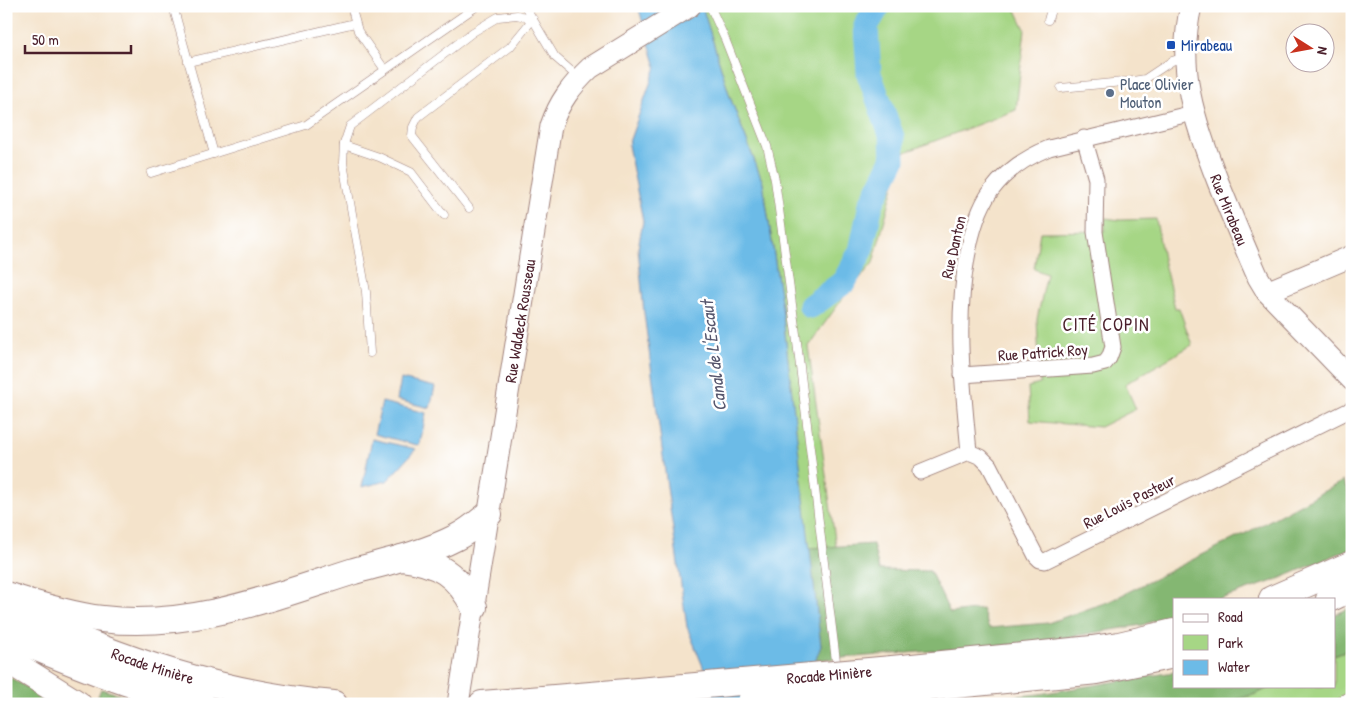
<svg xmlns="http://www.w3.org/2000/svg" width="1358" height="710" viewBox="0 0 1358 710" font-family="'Patrick Hand',sans-serif">
<style>
.green{fill:#a6d685;stroke:#787a58}
.forest{fill:#84b772;stroke:#676b4e}
.water{fill:#6cbbe7;stroke:#5b6d89}
.lines{fill:none;stroke-linecap:round;stroke-linejoin:round}
.river{stroke:#6cbbe7;stroke-width:25}
.lane-casing{stroke:#9f817b;stroke-width:9}
.street-casing{stroke:#9f817b;stroke-width:17}
.secondary-casing{stroke:#9f817b;stroke-width:23}
.highway-casing{stroke:#9f817b;stroke-width:28}
.lane{stroke:#fff;stroke-width:8}
.street{stroke:#fff;stroke-width:15}
.secondary{stroke:#fff;stroke-width:21}
.highway{stroke:#fff;stroke-width:26}
.highway-bridge-casing{stroke:#9f817b;stroke-width:28;stroke-linecap:butt}
.highway-bridge{stroke:#fff;stroke-width:26}
.transit-dot{fill:#1a4fb4;stroke:#fff;stroke-width:2}
.service-dot{fill:#5c6f8a;stroke:#fff;stroke-width:2}
.labels{text-anchor:middle;dominant-baseline:central;stroke-width:5;stroke-linejoin:round;paint-order:stroke}
.transit-label{font-size:16px;fill:#164399;stroke:#fff;text-anchor:start}
.service-label{font-size:16px;fill:#4e5e75;stroke:#fff;text-anchor:start}
.street-label{font-size:16px;fill:#4a1f2b;stroke:#fff}
.neighbourhood-label{font-size:18px;letter-spacing:1px;fill:#4a1f2b;stroke:#fff}
.water-label{font-size:18px;font-style:italic;fill:#56566d;stroke:#fff}
</style>
<rect width="100%" height="100%" fill="#fff"/>
<filter id="ink" filterUnits="userSpaceOnUse"><feTurbulence type="fractalNoise" baseFrequency=".02" numOctaves="2"/><feDisplacementMap in="SourceGraphic" scale="10" xChannelSelector="R" yChannelSelector="G"/><feConvolveMatrix kernelMatrix="1 2 1 2 8 2 1 2 1" color-interpolation-filters="sRGB"/></filter>
<filter id="wash" filterUnits="userSpaceOnUse"><feTurbulence type="fractalNoise" baseFrequency=".0096" numOctaves="4" result="noise"/><feDisplacementMap in="SourceGraphic" scale="20" xChannelSelector="R" yChannelSelector="G"/><feGaussianBlur stdDeviation="1.12" result="paint"/><feColorMatrix in="noise" values="0 0 0 0 0 0 0 0 0 0 0 0 0 0 0 0 0 1.4 0 .05"/><feComposite in="paint" operator="in"/></filter>
<g filter="url(#wash)">
<rect width="100%" height="100%" fill="#f4e3cb"/>
<g class="green">
<path d="M702 6H1014L1025 29 1016 110 903 153 873 263 843 298 808 346 836 547 809 548 782 307 763 183 730 97Z"/>
<path d="M1105 218 1120 220 1156 219 1163 259 1175 308H1179L1192 345 1125 384 1136 409 1100 427 1030 421 1028 387 1040 384 1037 319 1047 274 1034 269 1040 232 1105 231Z"/>
<path d="M1352 648V704H1220L1256 694 1272 686H1334V655Z"/>
</g>
<g class="forest">
<path d="M1343 481 1352 500V548L1276 580 1220 599H1174V614L1142 625 1024 644 815 660 821 646 809 548 873 544 879 570 930 571 950 613 982 609 989 628 1048 623 1110 601 1248 532Z"/>
<path d="M1352 607V648L1334 655V615Z"/>
<path d="M1174 672V686H1272L1256 694 1220 704H943L1039 694Z"/>
<path d="M6 675 53 703 55 704H6Z"/>
<path d="M101 689 151 704H107L98 696Z"/>
</g>
<g class="water">
<path d="M638 6H702L730 97 763 183 782 307 821 646 813 667 817 704H710L706 674 687 627 668 494 644 313 638 248 643 221 628 145 656 67Z"/>
<path d="M401 379 435 387 430 408 397 400Z"/>
<path d="M382 402 426 413 420 444 417 445 374 434Z"/>
<path d="M372 439 416 449 387 481 362 487Z"/>
</g>
<g class="lines">
<path class="river" d="M811 306 844 282 861 251 871 204 893 160 892 137 869 74 866 26 878 6"/>
</g>
</g>
<g filter="url(#ink)">
<g class="lines">
<defs>
<g id="lane">
<path d="M173 6 214 154"/>
<path d="M351 6 358 31 385 70"/>
<path d="M525 6 555 57 579 78"/>
<path d="M710 6 725 39 767 146 775 180 796 334 837 669"/>
<path d="M1048 20 1052 6"/>
<path d="M188 62 355 23"/>
<path d="M1061 88 1133 81 1145 79 1172 61 1185 57"/>
<path d="M344 145 379 157 411 172 444 215"/>
<path d="M151 173 306 125 477 6"/>
<path d="M370 353 366 292 343 163 344 144 350 126 473 32 498 17 517 15 533 19 510 47 418 117 413 127 412 136 469 208"/>
</g>
<g id="street">
<path d="M962 375 1093 366 1105 363 1109 358 1113 347 1095 232 1096 179 1084 138"/>
<path d="M969 452 981 457 989 465 1036 556 1040 560 1045 561 1352 409"/>
<path d="M920 472 969 452C963 386 955 323 967 258 971 235 977 210 991 191 1005 172 1027 157 1049 148L1193 113"/>
<path d="M1340 704 1352 699"/>
</g>
<g id="secondary">
<path id="s1" d="M1191 6C1176 70 1195 123 1218 182 1231 214 1244 246 1258 277L1267 292 1352 380"/>
<path d="M1267 292 1352 256"/>
<path id="s2" d="M458 704 551 126C559 102 572 85 590 68L690 6"/>
</g>
<g id="highway">
<path d="M402 558C438 562 458 575 474 607"/>
<path d="M6 595C37 605 70 615 102 619 189 630 273 597 354 571 386 562 426 553 455 538 468 532 478 523 489 514"/>
<path d="M1272 599 1352 564"/>
<path d="M1329 599 1352 588"/>
<path id="s3" d="M15 612C119 659 220 694 334 704"/>
<path d="M6 635C70 662 135 689 202 704"/>
<path d="M6 659 78 704"/>
<path d="M892 669 1092 649 1119 645 1174 632"/>
<path d="M895 691 1097 671 1174 655"/>
<path d="M482 704 615 693"/>
</g>
</defs>
<use href="#lane" class="lane-casing"/>
<use href="#street" class="street-casing"/>
<use href="#secondary" class="secondary-casing"/>
<use href="#highway" class="highway-casing"/>
<use href="#lane" class="lane"/>
<use href="#street" class="street"/>
<use href="#secondary" class="secondary"/>
<use href="#highway" class="highway"/>
<defs>
<g id="highway-bridge">
<path id="s4" d="M615 693 892 669"/>
<path d="M749 704 895 691"/>
</g>
</defs>
<use href="#highway-bridge" class="highway-bridge-casing"/>
<use href="#highway-bridge" class="highway-bridge"/>
</g>
</g>
<rect class="transit-dot" x="1166" y="40" width="10" height="10" rx="2.5"/>
<circle class="service-dot" cx="1110" cy="93" r="5"/>
<g class="labels">
<g class="transit-label">
<text x="1181" y="45">Mirabeau</text>
</g>
<g class="service-label">
<text x="1120" y="84">Place Olivier<tspan x="1120" dy="18">Mouton</tspan></text>
</g>
<g class="street-label">
<text stroke="none"><textPath href="#s1" startOffset="211">Rue Mirabeau</textPath></text>
<text transform="translate(953 247) rotate(-77)">Rue Danton</text>
<text stroke="none"><textPath href="#s2" startOffset="388">Rue Waldeck Rousseau</textPath></text>
<text transform="translate(1043 352) rotate(-4)">Rue Patrick Roy</text>
<text transform="translate(1129 501) rotate(-27)">Rue Louis Pasteur</text>
<text stroke="none"><textPath href="#s3" startOffset="148">Rocade Minière</textPath></text>
<text stroke="none"><textPath href="#s4" startOffset="215">Rocade Minière</textPath></text>
</g>
<g class="neighbourhood-label">
<text x="1106" y="324">CITÉ COPIN</text>
</g>
<g class="water-label">
<text transform="translate(713 356) rotate(-97)">Canal de L'Escaut</text>
</g>
</g>
<rect width="1358" height="710" fill="none" stroke="#fff" stroke-width="25"/>
<rect x="1173" y="598" width="162" height="90" fill="#ffffff" stroke="#b7a5aa"/>
<rect x="1183" y="614" width="25" height="8" fill="#ffffff" stroke="#b7a5aa"/>
<text x="1218" y="622" font-size="15" fill="#4a1f2b">Road</text>
<rect x="1183" y="635" width="25" height="15" fill="#a6d685" stroke="#b7a5aa"/>
<text x="1218" y="648" font-size="15" fill="#4a1f2b">Park</text>
<rect x="1183" y="660" width="25" height="15" fill="#6cbbe7" stroke="#b7a5aa"/>
<text x="1218" y="672" font-size="15" fill="#4a1f2b">Water</text>
<g transform="translate(1310 48) rotate(101)"><circle r="24" fill="#ffffff" stroke="#b7a5aa"/>
<path d="M0-4L9 19L0 12L-9 19Z" fill="#c8321e"/>
<text y="-8" font-size="14" font-weight="bold" text-anchor="middle" fill="#4a1f2b">N</text>
</g>
<path d="M25 45v8h106v-8" fill="none" stroke="#4a1f2b" stroke-width="2.5"/>
<text x="32" y="45" font-size="15" fill="#4a1f2b" stroke="#ffffff" stroke-width="4" paint-order="stroke">50 m</text>
</svg>
